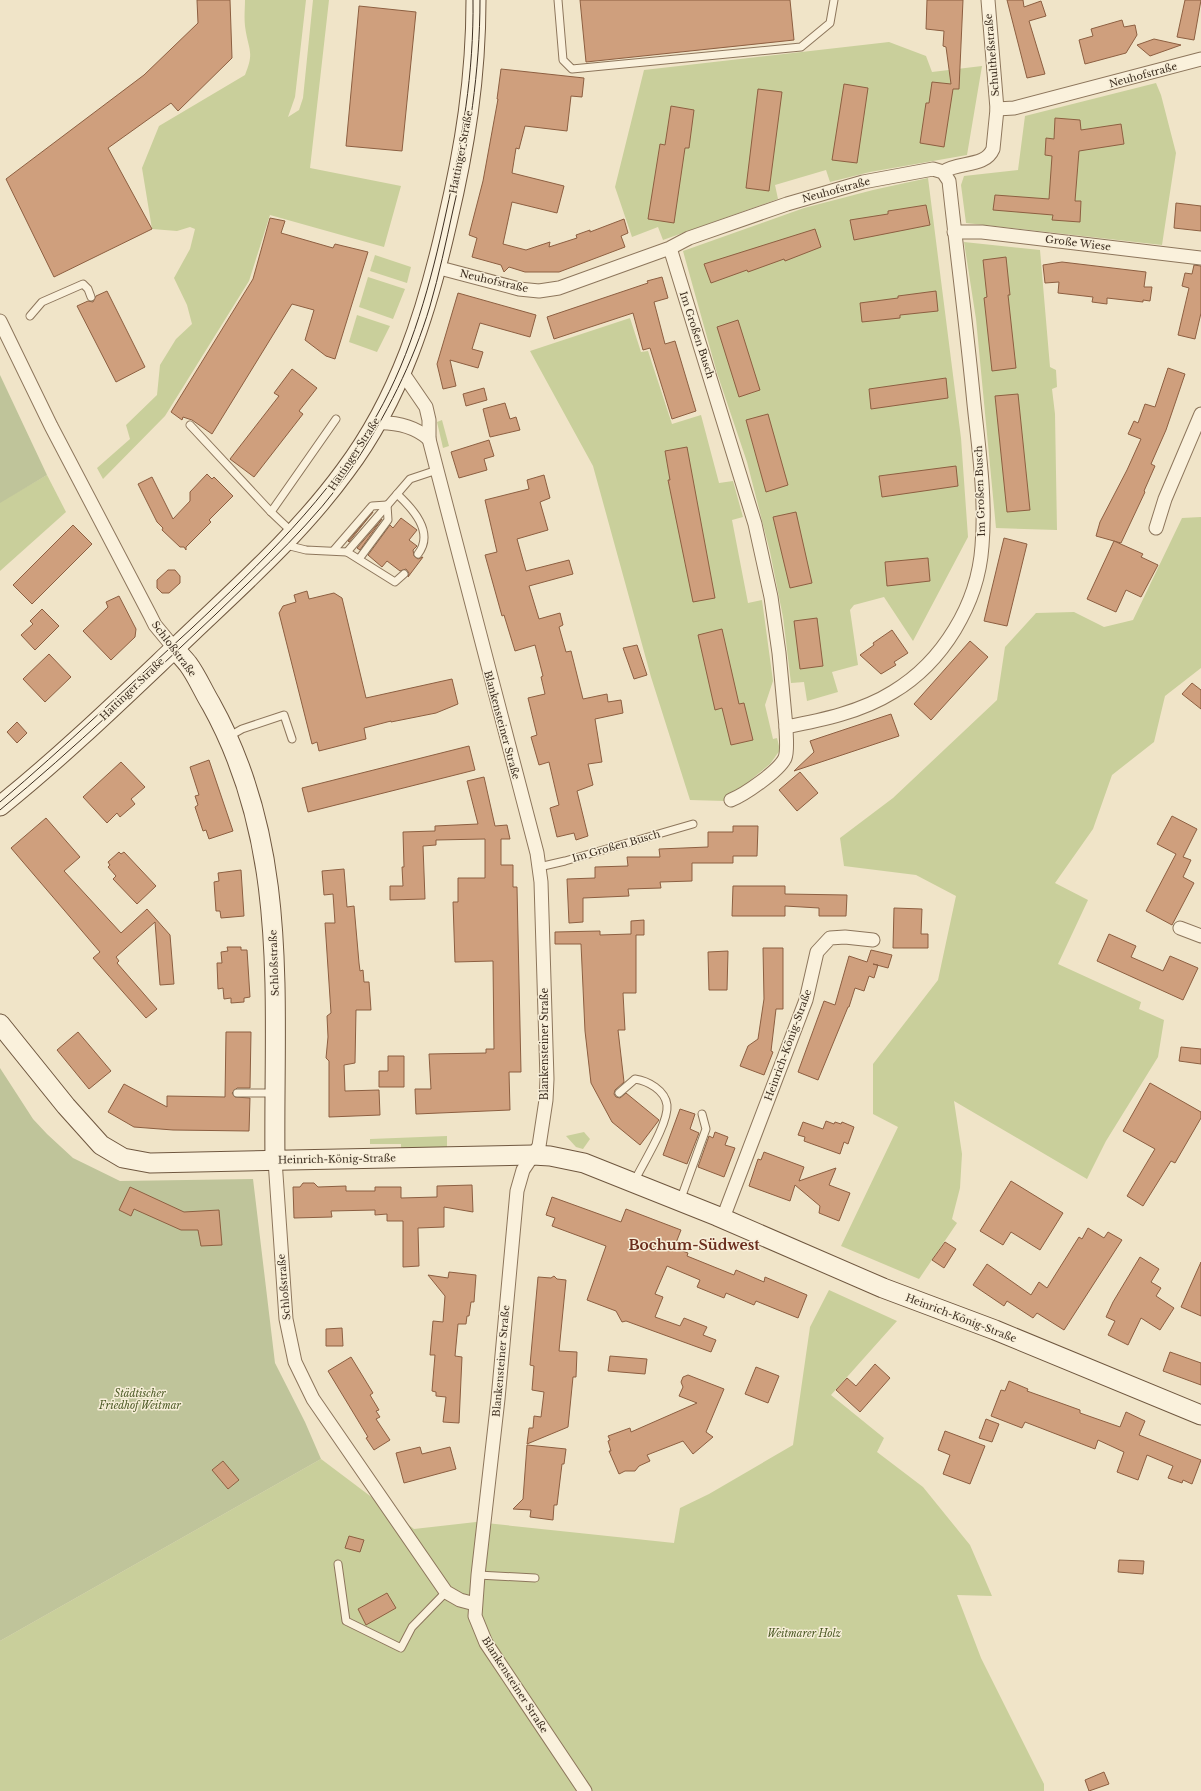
<svg xmlns="http://www.w3.org/2000/svg" width="1201" height="1791" viewBox="0 0 1201 1791" font-family="'Libre Baskerville',serif">
<style>
.green{fill:#c9cf9b}
.cemetery{fill:#bfc49a}
.building{fill:#cf9f7d;stroke:#8d5f41}
.lines{fill:none;stroke-linecap:round;stroke-linejoin:round}
.service-casing{stroke:#8d765c;stroke-width:9}
.minor-casing{stroke:#8d765c;stroke-width:15}
.secondary-casing{stroke:#6f573f;stroke-width:21}
.service{stroke:#faf1dc;stroke-width:7}
.minor{stroke:#faf1dc;stroke-width:13}
.secondary{stroke:#faf1dc;stroke-width:19}
.tram{stroke:#3d2e20;stroke-width:1}
.labels{text-anchor:middle;dominant-baseline:central;stroke-width:3;stroke-linejoin:round;paint-order:stroke}
.street-label{font-size:10px;fill:#3d2e20;stroke:#f7eed8}
.park-label{font-size:10px;font-style:italic;fill:#4d5a26;stroke:#f7eed8}
.district-label{font-size:14px;font-weight:bold;fill:#6b2e1e;stroke:#f7eed8}
</style>
<rect width="100%" height="100%" fill="#f0e4c8"/>
<g class="green">
<path d="M245 0H306L295 97 288 117 299 110 303 98 313 0H329L310 168 401 186 384 247 270 215 249 281 165 416 103 479 97 468 130 439 126 425 157 395 160 365 176 339 192 324 187 305 174 278 190 249 195 229 190 227 177 231 152 229 142 168 159 126 245 75C255 51 248 50 245 26 244 17 245 8 245 0Z"/>
<path d="M889 42 926 56 932 72 982 66 967 155 870 172 830 182 826 170 775 185 778 199 663 240 658 227 632 237 615 187 644 70Z"/>
<path d="M1156 83 1161 95 1176 153 1162 245 966 223 961 185 964 176 1018 170 1025 116Z"/>
<path d="M928 178 961 438 968 537 913 641 884 597 854 605 850 610 858 665 832 672 838 692 807 701 804 682 791 683 783 617 770 552 747 462 717 373 683 251 804 208 873 190Z"/>
<path d="M964 242 1040 250 1050 367 1056 370 1057 387 1052 389 1055 414 1057 530 996 528 976 319Z"/>
<path d="M375 255 411 267 407 283 370 271Z"/>
<path d="M368 277 405 289 393 319 359 307Z"/>
<path d="M357 315 390 326 377 352 349 342Z"/>
<path d="M630 318 641 352 648 351 672 424 701 415 719 483 733 481 743 517 732 520 748 603 762 600 773 681 765 705 773 739 777 738 780 750 770 764 725 801 690 800 651 677 593 466 530 351Z"/>
<path d="M442 420 449 446 443 448 437 422Z"/>
<path d="M47 475 66 512 0 571V502Z"/>
<path d="M1201 517V668L1165 696 1154 742 1112 775 1093 829 1055 883 1088 900 1058 964 1141 1002 1139 1009 1164 1020 1158 1057 1106 1141 1087 1179 954 1101 962 1154 960 1188 952 1219 957 1223 919 1279 841 1246 898 1127 873 1114V1064L938 980 956 896 916 875 844 866 840 838 893 798 997 700 1005 647 1036 613 1074 612 1104 627 1133 620 1182 518Z"/>
<path d="M584 1132 590 1139 583 1149 576 1147 566 1136Z"/>
<path d="M447 1136V1148L401 1150V1144H370V1139Z"/>
<path d="M829 1290 897 1321 831 1395 884 1438 877 1452 923 1487 970 1545 992 1596 957 1595 981 1658 1044 1784V1791H0V1641L321 1459 414 1529 476 1522 674 1543 680 1508 709 1494 793 1445 810 1327Z"/>
</g>
<g class="cemetery">
<path d="M0 375 47 475 0 503Z"/>
<path d="M0 1068 33 1119 47 1134 73 1158 120 1181 253 1179 275 1363 305 1422 321 1459 0 1641Z"/>
</g>
<g class="building">
<path d="M197 0H230L232 58 178 111 171 103 108 148 152 229 54 277 6 179 144 75 198 23Z"/>
<path d="M580 0H790L794 40 586 62Z"/>
<path d="M927 0H963L959 89H953L944 147 920 143 926 103H929L932 82 951 84 946 47 943 46 944 31 926 29Z"/>
<path d="M1007 0H1023L1024 7 1041 1 1046 16 1029 21 1045 74 1027 78Z"/>
<path d="M1185 0H1201L1194 40 1177 37Z"/>
<path d="M359 6 416 12 402 151 346 146Z"/>
<path d="M1122 20 1124 27 1135 25 1137 35 1126 53 1085 64 1079 40 1093 36 1091 29Z"/>
<path d="M1154 39 1181 45 1150 56 1137 45Z"/>
<path d="M501 69 584 78 582 97 571 96 567 131 525 126 519 149 516 148 512 173 564 186 557 213 512 202 503 244 526 250 550 242 549 247 577 238 576 235 590 230V232L624 219 628 233 621 236 625 247 559 272H525L509 267 504 272 501 265 472 257 477 238 469 235 483 181 498 99H497Z"/>
<path d="M844 84 868 88 857 163 832 160Z"/>
<path d="M758 89 782 92 769 191 746 188Z"/>
<path d="M671 106 694 110 689 148H685L674 223 648 219 660 144 665 145Z"/>
<path d="M1055 118 1080 120 1081 130 1121 124 1124 144 1079 151 1075 201H1081L1080 222 1052 220 1053 215 993 210 995 195 1049 199 1052 156 1045 155 1046 138 1054 139Z"/>
<path d="M1176 203 1201 206V231L1174 228Z"/>
<path d="M926 205 930 225 854 240 850 220 888 214V211Z"/>
<path d="M270 218 285 221 281 233 333 248 335 244 368 252 335 359 326 356 305 340 314 310 292 304 212 434 192 420 183 417 182 420 171 412 253 279Z"/>
<path d="M815 229 821 247 785 261 784 259 748 272 747 270 711 283 704 264Z"/>
<path d="M1006 257 1010 295H1008L1016 368 992 371 984 298 987 297 983 260Z"/>
<path d="M1062 262 1146 272 1144 287H1152L1150 301 1143 300V302L1107 298V304L1092 302 1093 297 1058 293 1059 282 1045 283 1043 265Z"/>
<path d="M1194 265 1201 266V313L1195 339 1178 335 1189 288 1182 286 1185 273 1192 274Z"/>
<path d="M662 277 668 298 654 302 665 344 675 341 696 411 672 419 650 348 643 350 633 313 554 339 547 317 648 283 647 281Z"/>
<path d="M107 291 145 367 116 382 77 306 88 301 93 302 96 296Z"/>
<path d="M936 291 938 311 900 315V318L862 322 860 303 898 298V296Z"/>
<path d="M458 293 536 315 530 337 480 323 472 349 483 352 478 368 450 360 456 386 443 389 437 364Z"/>
<path d="M738 320 760 390 739 397 717 327Z"/>
<path d="M1168 368 1185 374 1166 430 1151 464 1155 466 1144 491 1145 492 1121 543 1096 536 1100 522 1127 470 1141 439 1128 434 1134 421 1138 423 1145 404 1155 407Z"/>
<path d="M292 369 317 388 299 411 303 414 254 477 230 459 279 396 274 393Z"/>
<path d="M946 378 948 398 871 409 869 389Z"/>
<path d="M484 388 487 400 466 406 463 394Z"/>
<path d="M1018 394 1030 510 1007 512 995 396Z"/>
<path d="M505 403 510 419 516 417 520 430 490 437 483 409Z"/>
<path d="M768 414 788 485 766 492 746 420Z"/>
<path d="M489 440 494 456 484 459 487 470 459 478 451 452Z"/>
<path d="M687 447 715 598 693 602 668 480H670L665 451Z"/>
<path d="M956 466 958 486 882 497 879 476Z"/>
<path d="M207 474 212 479 214 477 233 496 209 520 211 522 186 547V550L184 547H180L162 530 163 528 157 522 138 484 152 477 173 519 190 501V492Z"/>
<path d="M544 475 550 498 540 502 548 530 517 539 526 571 569 560 573 574 529 586 539 619 560 613 563 625 559 627 566 652 571 651 583 699 607 694 608 702 621 700 623 713 595 719 602 762 588 764 593 785 577 791 588 836 576 840 574 833 557 837 550 808 559 805 549 762 539 765 531 737 537 735 528 698 545 694 541 677 543 676 535 645 515 651 504 615 502 616 485 555 497 552 485 500 529 489 527 480Z"/>
<path d="M373 512 349 542 348 541Z"/>
<path d="M796 512 812 583 790 588 773 517Z"/>
<path d="M401 518 417 530 409 540 417 546 413 550 414 556 418 559 423 557 408 577 409 573 406 569 400 571 387 561 382 567 368 555 390 525 393 528Z"/>
<path d="M382 519 360 550 357 548Z"/>
<path d="M73 525 92 544 32 604 13 585Z"/>
<path d="M1004 538 1027 544 1007 626 984 621Z"/>
<path d="M1114 541 1143 554 1141 557 1158 565 1141 597 1126 590 1116 612 1087 599Z"/>
<path d="M928 558 930 581 887 586 885 562Z"/>
<path d="M168 570H175L180 576V583L169 593H162L157 588V580Z"/>
<path d="M307 591 309 599 334 593 342 598 366 698 452 679 458 704 436 713 391 722V721L364 728 366 739 319 751 317 742 312 744 279 613 283 606 296 602 294 595Z"/>
<path d="M119 596 136 629 135 637 111 660 83 631 108 607 106 602Z"/>
<path d="M42 609 59 626 35 650 21 635 33 624 30 621Z"/>
<path d="M817 618 823 666 800 669 794 621Z"/>
<path d="M722 629 739 704 744 703 753 740 731 745 722 708 715 710 698 635Z"/>
<path d="M892 630 908 653 894 662 896 665 881 674 860 655 874 645 873 643Z"/>
<path d="M970 641 988 657 931 720 914 704Z"/>
<path d="M637 645 647 675 634 679 623 648Z"/>
<path d="M49 654 71 677 45 702 23 679Z"/>
<path d="M1192 683 1201 690V709L1182 694Z"/>
<path d="M891 714 899 736 794 771 814 752 810 741Z"/>
<path d="M17 722 27 733 17 743 7 732Z"/>
<path d="M469 746 475 770 308 812 302 788Z"/>
<path d="M209 760 233 831 209 839 206 830 203 831 195 807 198 805 195 796 199 795 190 767Z"/>
<path d="M121 762 145 787 131 799 135 804 120 817 117 813 107 823 83 797Z"/>
<path d="M800 772 818 793 797 811 779 790Z"/>
<path d="M484 777 495 826 507 825 510 839H501V865H513V887H517L521 1072H509L510 1110 416 1114 415 1089H431L429 1054 486 1053V1049H494L493 961 455 962 453 902H458V878H485V839L436 840V845L423 846 425 899 390 900V886H403L402 867H404L403 832 435 831V826L478 824 467 781Z"/>
<path d="M1172 816 1197 829 1183 857 1191 860 1183 877 1194 883 1172 925 1146 911 1176 854 1157 844Z"/>
<path d="M46 818 80 857 64 871 121 933 147 909 170 935 174 984 160 985 155 922 116 957 119 961 117 963 157 1009 146 1018 93 958 100 952 11 848Z"/>
<path d="M733 826H758L757 856H733V863H692V881L660 882 661 888 628 889 629 896 583 898V922L569 923 567 879 595 878V867L628 866 627 857H660L659 849 708 847V832H733Z"/>
<path d="M119 852 121 854 124 852 156 886 137 904 113 879 116 876 108 867 110 865 108 862Z"/>
<path d="M344 869 347 907 354 906 359 963 360 971 363 970 364 982H369L371 1010H356L355 1063 344 1065 345 1091 379 1090 380 1115 329 1117V1061L326 1058 328 1037 327 1016 331 1013 325 923H335L333 894 324 895 322 871Z"/>
<path d="M241 870 244 916 221 918 220 911H216L214 882 219 881 218 873Z"/>
<path d="M733 886H785V894L847 895 846 916H819V908L785 906V916H732Z"/>
<path d="M894 908 922 909 921 934H928V948H893Z"/>
<path d="M644 920V935H636V993H623L625 1030H618L624 1082 615 1090 614 1094 616 1097 620 1098 626 1093 659 1120 640 1145 612 1122 591 1083 585 1031 581 944H555V932L600 931V935L631 934V921Z"/>
<path d="M1109 934 1136 946 1131 957 1163 971 1170 956 1198 968 1183 1000 1097 961Z"/>
<path d="M227 947H241V950H247L250 997 244 998V1002L231 1003V998L224 999 223 988 218 989 217 963H222L221 952 228 951Z"/>
<path d="M763 948H783V1009H776L771 1051 773 1052 764 1075 740 1066 748 1046 758 1039 764 999Z"/>
<path d="M871 950 892 955 888 968 873 964 878 965 874 978 869 976 864 991 855 988 849 1007H848L818 1080 798 1072 824 1001 835 1005 849 956 867 962Z"/>
<path d="M728 951 727 990H709L708 952Z"/>
<path d="M78 1032 111 1071 89 1089 57 1050Z"/>
<path d="M226 1032H251L250 1088H237L232 1093 235 1097 250 1098 249 1131 173 1130 134 1127 108 1112 124 1084 167 1107V1096L225 1097Z"/>
<path d="M1181 1047 1201 1049V1064L1179 1061Z"/>
<path d="M388 1056H404V1087H379V1071H388Z"/>
<path d="M1150 1083 1201 1112V1118L1175 1163 1171 1161 1143 1206 1127 1196 1155 1149 1123 1131Z"/>
<path d="M680 1109 695 1114 690 1129 699 1133 687 1164 663 1155Z"/>
<path d="M826 1121 834 1124 835 1122 841 1124 842 1122 854 1127 848 1144 844 1142 840 1154 804 1141 805 1137 798 1135 803 1122 823 1129Z"/>
<path d="M715 1132 728 1137 725 1145 735 1148 724 1177 698 1167 709 1136 713 1138Z"/>
<path d="M764 1152 804 1167 799 1181 836 1168 829 1185 850 1193 839 1221 819 1213 820 1206 795 1185 790 1201 749 1186 758 1159 761 1160Z"/>
<path d="M1011 1181 1063 1213 1040 1250 1011 1232 1003 1245 980 1231Z"/>
<path d="M303 1183H314L318 1187 346 1186V1191H375V1187H401V1198L437 1197V1186L472 1185 473 1212 444 1207V1227L418 1228 419 1266 403 1267V1221H387V1214L375 1215V1210L331 1211 332 1217 294 1218 293 1187H300Z"/>
<path d="M130 1187 184 1212 219 1210 222 1245 201 1246 198 1230H181L134 1209 131 1216 119 1210Z"/>
<path d="M552 1197 621 1222 626 1209 681 1230 674 1248 688 1253 687 1256 734 1275 736 1270 764 1282 765 1277 807 1295 798 1318 756 1301 754 1305 726 1293 724 1298 697 1287 700 1280 667 1266 655 1294 663 1297 655 1317 680 1326 684 1318 707 1327 703 1335 716 1340 711 1352 626 1321 622 1322 616 1311 587 1300 606 1246 552 1226 555 1218 546 1215Z"/>
<path d="M1088 1228 1104 1238 1108 1232 1122 1240 1064 1330 1037 1313 1033 1318 1007 1301 1004 1306 973 1285 987 1264 1031 1295 1039 1282 1047 1288 1079 1237 1082 1239Z"/>
<path d="M945 1242 956 1249 944 1268 932 1260Z"/>
<path d="M1140 1257 1159 1269 1151 1282 1161 1288 1156 1296 1174 1308 1160 1330 1141 1318 1128 1345 1108 1335 1115 1321 1106 1317 1113 1302Z"/>
<path d="M1201 1262V1316L1181 1307Z"/>
<path d="M449 1272 476 1275 474 1302H471L469 1316H467L466 1324H458L455 1356 462 1357 459 1423 443 1422 446 1397 436 1396V1392L432 1391 435 1355H430L433 1321 443 1322 445 1296 428 1275 448 1278Z"/>
<path d="M554 1276 557 1279 566 1280 559 1351 577 1352 576 1377H573L568 1427 527 1444 529 1428H533L534 1416 541 1417 544 1392 532 1390 534 1366 530 1365 538 1277 551 1278Z"/>
<path d="M342 1328 343 1346H326V1329Z"/>
<path d="M1170 1352 1201 1363V1385L1163 1371Z"/>
<path d="M610 1356 647 1359 645 1374 608 1371Z"/>
<path d="M351 1357 373 1393 370 1395 379 1410 376 1411 380 1417 376 1419 390 1440 374 1450 366 1438 368 1437 328 1371Z"/>
<path d="M875 1364 890 1378 860 1412 836 1390 847 1378 856 1386Z"/>
<path d="M756 1367 779 1376 768 1403 745 1394Z"/>
<path d="M688 1375 724 1389 706 1432 713 1437 693 1454 683 1441 647 1455 650 1461 639 1466 635 1471H625L619 1474 609 1451H611L608 1441 610 1440 608 1436 630 1428 631 1432 697 1403 679 1396 683 1387 681 1382 683 1377Z"/>
<path d="M1009 1381 1028 1389 1027 1391 1080 1410V1413L1120 1427 1126 1412 1145 1421 1139 1435 1201 1460 1192 1484 1183 1480 1182 1483 1168 1478 1173 1466 1147 1455 1138 1480 1117 1472 1124 1452 1098 1440 1095 1449 1025 1422 1022 1428 991 1416 1001 1390 1005 1391Z"/>
<path d="M986 1419 999 1424 992 1442 979 1438Z"/>
<path d="M945 1431 985 1446 970 1484 943 1474 950 1455 938 1450Z"/>
<path d="M527 1445 566 1449 564 1464H562L557 1505H554L553 1520 530 1517 531 1510 513 1509 523 1499Z"/>
<path d="M420 1447 422 1454 450 1447 456 1469 404 1483 396 1453Z"/>
<path d="M223 1461 239 1480 228 1489 212 1470Z"/>
<path d="M349 1536 364 1540 360 1552 345 1548Z"/>
<path d="M1119 1560 1144 1561 1143 1574 1118 1572Z"/>
<path d="M387 1593 396 1608 366 1625 358 1609Z"/>
<path d="M1104 1772 1109 1784 1089 1791 1085 1780Z"/>
</g>
<g class="lines">
<defs>
<g id="service">
<path d="M558 0 563 60 572 69 801 47 830 23 834 0"/>
<path d="M30 316 42 302 83 284 88 289 91 297"/>
<path d="M190 425 271 512 292 532"/>
<path d="M397 494C412 508 435 532 418 554"/>
<path d="M271 512 336 419"/>
<path d="M286 545 306 550 347 552 395 582 404 574"/>
<path d="M334 550 372 506 387 505"/>
<path d="M347 552 410 479 437 470"/>
<path d="M359 559 388 520 387 505"/>
<path d="M228 737 242 729 284 715 292 739"/>
<path d="M539 867 565 861 693 824"/>
<path d="M237 1093H275"/>
<path d="M619 1093 635 1079C648 1081 665 1090 667 1105 669 1123 642 1165 634 1182"/>
<path d="M680 1201 706 1129 702 1114"/>
<path d="M338 1564 346 1621 401 1648 412 1627 446 1592"/>
<path d="M478 1575 535 1578"/>
</g>
<g id="minor">
<path d="M997 109 1014 108 1201 59"/>
<path d="M943 172C958 161 985 168 993 149L997 109 988 0"/>
<path d="M954 232H982L1201 258"/>
<path d="M436 267 519 289 539 291 559 288 670 248 689 238 787 204 863 182 933 169 943 172 949 181C957 255 967 330 974 404 979 451 986 498 982 546 978 604 943 662 893 692 861 712 822 720 786 727L779 653 771 597 755 524 670 248"/>
<path d="M0 321 51 426 150 615 155 625 174 648"/>
<path d="M402 372 426 407 429 420V439L437 470 537 853 541 882 547 1079 546 1100 539 1146 523 1170 517 1191 498 1399 478 1575 475 1616 486 1643 585 1791"/>
<path d="M375 423C396 422 414 426 429 439"/>
<path d="M1156 528 1165 499 1201 414"/>
<path d="M731 800C744 795 779 771 785 758 788 750 786 737 786 727"/>
<path d="M1180 928 1201 936"/>
<path d="M275 1160 286 1319 295 1362 313 1399 446 1592 460 1600 475 1604"/>
<path d="M723 1218 806 1000 817 952 830 938 845 937 873 940"/>
</g>
<g id="secondary">
<path d="M174 648C179 654 184 659 188 664 197 676 203 691 211 704 291 848 273 1001 275 1160"/>
<path d="M0 806C61 757 118 702 175 648 234 591 296 538 345 471 400 398 427 311 447 223 465 147 476 78 476 0"/>
<path d="M0 1024 66 1106 101 1145 123 1158 150 1163 533 1155 550 1156 584 1163 717 1216 883 1288 995 1330 1201 1415"/>
</g>
</defs>
<use href="#service" class="service-casing"/>
<use href="#minor" class="minor-casing"/>
<use href="#secondary" class="secondary-casing"/>
<use href="#service" class="service"/>
<use href="#minor" class="minor"/>
<use href="#secondary" class="secondary"/>
<g class="tram">
<path d="M0 802C66 746 128 686 192 628 261 563 329 498 377 415 412 353 431 282 446 213 462 141 474 73 473 0"/>
<path d="M0 810C75 748 145 681 216 614 264 567 315 522 353 466 386 416 413 363 430 306 439 275 446 242 453 210 469 141 480 71 480 0"/>
</g>
</g>
<g class="labels">
<g class="street-label">
<text transform="translate(992 55) rotate(-95)">Schultheßstraße</text>
<text transform="translate(1143 75) rotate(-15)">Neuhofstraße</text>
<text transform="translate(461 152) rotate(-79)">Hattinger Straße</text>
<text transform="translate(836 190) rotate(-15)">Neuhofstraße</text>
<text transform="translate(1078 243) rotate(7)">Große Wiese</text>
<text transform="translate(494 281) rotate(13)">Neuhofstraße</text>
<text transform="translate(697 335) rotate(72)">Im Großen Busch</text>
<text transform="translate(354 454) rotate(-57)">Hattinger Straße</text>
<text transform="translate(980 491) rotate(-92)">Im Großen Busch</text>
<text transform="translate(174 649) rotate(53)">Schloßstraße</text>
<text transform="translate(132 689) rotate(-44)">Hattinger Straße</text>
<text transform="translate(502 725) rotate(75)">Blankensteiner Straße</text>
<text transform="translate(616 846) rotate(-16)">Im Großen Busch</text>
<text transform="translate(274 963) rotate(-92)">Schloßstraße</text>
<text transform="translate(544 1044) rotate(-90)">Blankensteiner Straße</text>
<text transform="translate(788 1045) rotate(-70)">Heinrich-König-Straße</text>
<text transform="translate(337 1159) rotate(-1)">Heinrich-König-Straße</text>
<text transform="translate(284 1287) rotate(-95)">Schloßstraße</text>
<text transform="translate(961 1318) rotate(21)">Heinrich-König-Straße</text>
<text transform="translate(501 1361) rotate(-85)">Blankensteiner Straße</text>
<text transform="translate(515 1685) rotate(57)">Blankensteiner Straße</text>
</g>
<g class="park-label">
<text x="140" y="1393">Städtischer<tspan x="140" dy="12">Friedhof Weitmar</tspan></text>
<text x="804" y="1633">Weitmarer Holz</text>
</g>
<g class="district-label">
<text x="694" y="1245">Bochum-Südwest</text>
</g>
</g>
</svg>
